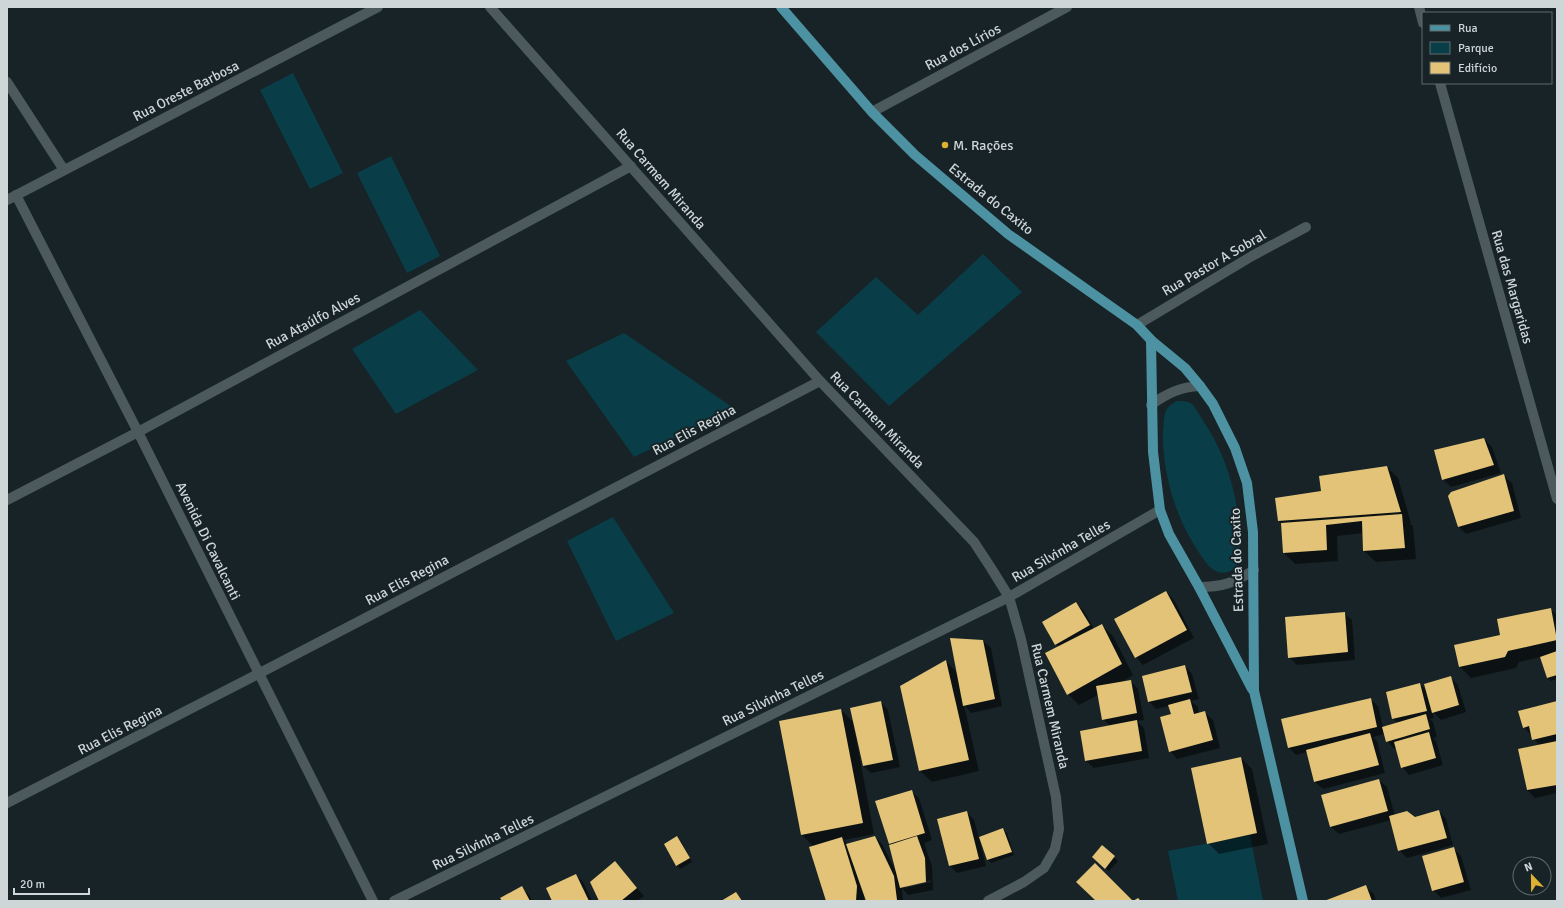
<svg xmlns="http://www.w3.org/2000/svg" width="1564" height="908" viewBox="0 0 1564 908" font-family="Signika,sans-serif">
<style>
.green{fill:#093e49}
.shadow{fill:#0007;fill-rule:evenodd}
.building{fill:#e2c378}
.lines{fill:none;stroke-linecap:round;stroke-linejoin:round}
.minor{stroke:#4c5a5e;stroke-width:10}
.major{stroke:#4c92a2;stroke-width:10}
.poi-dot{fill:#deb133;stroke:#172326;stroke-width:1.5}
.labels{text-anchor:middle;dominant-baseline:central;stroke-width:4;stroke-linejoin:round;paint-order:stroke}
.street-label{font-size:14px;fill:#ced6d8;stroke:#172326}
.poi-label{font-size:14px;fill:#ced6d8;stroke:#172326;text-anchor:start}
</style>
<rect width="100%" height="100%" fill="#172326"/>
<g class="green">
<path d="M293 73 343 173 310 189 260 90Z"/>
<path d="M391 156 440 256 407 273 357 173Z"/>
<path d="M983 254 1022 292 889 406 816 332 876 277 918 315Z"/>
<path d="M420 310 478 370 396 414 352 349Z"/>
<path d="M624 333 735 409 634 457 566 361Z"/>
<path d="M1177 401C1182 401 1188 401 1192 404 1196 408 1199 415 1202 419 1227 455 1240 501 1240 544 1240 556 1241 568 1228 572 1214 576 1207 564 1200 554 1176 519 1162 474 1163 431 1164 425 1163 417 1166 411 1168 406 1172 404 1177 401Z"/>
<path d="M613 517 674 613 616 641 567 541Z"/>
<path d="M1250 835 1263 901H1178L1168 851Z"/>
</g>
<g class="shadow">
<path d="M1484 439 1492 447 1501 473 1451 487 1443 479Z"/>
<path d="M1387 467 1398 478 1411 523H1409L1413 526 1416 559 1376 562 1364 551 1363 533 1337 536 1338 561 1295 564 1284 553 1282 524 1279 521 1322 492Z"/>
<path d="M1504 476 1512 483 1521 518 1466 534 1459 527Z"/>
<path d="M1166 592 1174 600 1194 638 1143 665 1136 657Z"/>
<path d="M1076 603 1084 611 1094 629 1101 625 1113 636 1133 675 1120 683 1131 681 1138 689 1144 720 1137 721 1144 728 1149 758 1094 768 1086 761 1110 726 1103 719 1098 695 1079 705 1068 694 1059 647 1056 644Z"/>
<path d="M1550 609 1557 615V679L1551 681 1548 678 1541 657 1519 662 1516 668 1471 678 1460 667 1455 646 1501 636Z"/>
<path d="M1344 613 1352 620 1355 660 1297 665 1289 657Z"/>
<path d="M983 641 991 648 1002 706 971 713 964 705 979 771 932 782 920 771 901 686 946 661 957 673Z"/>
<path d="M1185 666 1192 674 1199 699 1191 701 1198 707 1199 714 1205 713 1213 720 1220 748 1177 759 1170 751 1172 715 1169 706 1156 709 1149 702Z"/>
<path d="M1450 677 1458 685 1466 712 1441 720 1432 711 1434 718 1430 719 1433 722 1437 737 1433 738 1436 741 1443 765 1409 775 1402 767 1396 748 1394 749 1387 741 1384 734 1373 737 1377 741 1385 773 1323 789 1315 782 1308 752 1296 755 1289 748 1370 699 1378 706 1383 727 1398 723 1393 719 1420 684 1427 691Z"/>
<path d="M881 702 888 710 900 767 871 773 863 766Z"/>
<path d="M1557 702V793L1535 798 1527 790 1520 750 1540 746 1524 727Z"/>
<path d="M841 710 853 722 874 834 844 840 848 845 875 837 882 844 898 876 891 845 889 843 911 791 919 798 932 840 924 843 932 866 933 890 908 895 902 888 903 901H867L865 894 864 901H827L814 847 802 835ZM931 880V882L905 888V886Z"/>
<path d="M1241 758 1252 769 1268 844 1219 854 1208 843Z"/>
<path d="M1379 780 1387 787 1395 816 1415 818 1439 811 1446 819 1453 845 1407 858 1399 850 1391 820 1339 834 1331 827Z"/>
<path d="M967 812 974 820 979 838 1003 829 1007 833 1014 855 991 863 988 860 980 838H979L986 866 957 873 950 866Z"/>
<path d="M677 837 681 841 692 862 680 869 677 865Z"/>
<path d="M1102 847 1118 861 1109 871 1097 861Z"/>
<path d="M1453 848 1461 856 1471 890 1441 898 1433 890Z"/>
<path d="M615 863 644 896 637 901H600Z"/>
<path d="M575 875 583 882 592 901H553Z"/>
<path d="M521 887 529 895 532 901H503Z"/>
<path d="M1366 887 1374 894 1376 901H1327Z"/>
</g>
<g class="building">
<path d="M1484 438 1494 465 1442 480 1434 450Z"/>
<path d="M1387 466 1401 512 1278 521 1275 498 1321 491 1319 476Z"/>
<path d="M1504 474 1514 511 1458 527 1448 496 1451 492Z"/>
<path d="M1402 514 1405 548 1363 551 1362 521 1326 525 1327 550 1283 553 1281 523Z"/>
<path d="M1166 591 1187 630 1135 658 1114 619Z"/>
<path d="M1076 602 1090 625 1055 645 1042 622Z"/>
<path d="M1551 608 1557 640 1508 651 1505 657 1459 667 1454 645 1500 635 1497 619Z"/>
<path d="M1345 612 1348 652 1288 658 1285 617Z"/>
<path d="M1102 624 1122 664 1067 695 1045 653Z"/>
<path d="M950 638 983 640 995 699 963 706Z"/>
<path d="M1557 651V675L1547 678 1540 657Z"/>
<path d="M946 660 969 760 919 771 900 686Z"/>
<path d="M1185 665 1192 692 1148 702 1142 676Z"/>
<path d="M1451 676 1459 705 1432 713 1424 684Z"/>
<path d="M1131 680 1137 713 1102 720 1096 686Z"/>
<path d="M1420 683 1427 711 1392 719 1386 692Z"/>
<path d="M1371 698 1377 727 1288 748 1281 719Z"/>
<path d="M1190 699 1194 714 1205 711 1213 740 1169 752 1160 717 1171 714 1168 705Z"/>
<path d="M881 701 893 760 863 766 850 708Z"/>
<path d="M1557 701V734L1532 740 1529 726 1523 728 1518 711Z"/>
<path d="M841 709 863 823 801 835 779 721Z"/>
<path d="M1426 714 1430 729 1386 742 1382 727Z"/>
<path d="M1137 720 1142 751 1085 761 1080 731Z"/>
<path d="M1429 732 1436 758 1401 768 1394 742Z"/>
<path d="M1370 733 1379 765 1314 782 1306 750Z"/>
<path d="M1557 741V785L1527 790 1518 749Z"/>
<path d="M1241 757 1257 833 1207 844 1191 768Z"/>
<path d="M1379 779 1388 811 1330 827 1321 795Z"/>
<path d="M912 790 925 833 889 844 875 801Z"/>
<path d="M1439 810 1447 838 1398 851 1389 816 1407 811 1415 817Z"/>
<path d="M967 811 979 859 949 866 937 819Z"/>
<path d="M1003 828 1012 852 987 860 979 837Z"/>
<path d="M677 836 690 858 676 866 664 844Z"/>
<path d="M875 836 894 876 897 900 892 901H866L846 844Z"/>
<path d="M917 836 925 858 926 882 900 888 889 845Z"/>
<path d="M842 837 857 886 856 901H826L809 847Z"/>
<path d="M1102 845 1115 856 1105 869 1092 857Z"/>
<path d="M1454 847 1464 882 1432 891 1422 856Z"/>
<path d="M615 861 637 888 621 901H599L590 882Z"/>
<path d="M1095 863 1133 901 1138 898 1141 901H1096L1076 882Z"/>
<path d="M576 874 589 901H552L546 888Z"/>
<path d="M1366 885 1372 901H1324Z"/>
<path d="M522 886 530 901H502L500 898Z"/>
<path d="M736 892 742 901H721Z"/>
</g>
<g class="lines">
<g class="minor">
<path d="M490 7 820 381 974 542 991 568 1009 597 1021 639 1056 797 1059 829 1055 849 1044 868 1024 882 988 901"/>
<path d="M1419 7 1423 23"/>
<path d="M7 82 64 170"/>
<path d="M1440 83 1557 499"/>
<path d="M872 112 1067 7"/>
<path d="M16 195 138 432 373 901"/>
<path d="M7 200 378 7"/>
<path d="M1137 325 1252 256 1306 227"/>
<path d="M1151 405C1167 393 1181 387 1200 386"/>
<path d="M7 500 138 432 631 166"/>
<path d="M1199 587C1222 587 1234 583 1254 570"/>
<path d="M7 803 258 674 820 381"/>
<path d="M394 901 1009 597 1160 510"/>
</g>
<g class="major">
<path d="M781 7 872 112 915 155 1008 234 1137 325 1151 340 1185 368 1200 386 1213 404 1235 448 1247 483 1253 532 1254 691 1303 901"/>
<path d="M1151 340 1153 452 1160 510 1169 534 1199 587 1252 689"/>
</g>
</g>
<circle class="poi-dot" cx="945" cy="145" r="4"/>
<g class="labels">
<g class="street-label">
<text transform="translate(963 47) rotate(-28)">Rua dos Lírios</text>
<text transform="translate(186 91) rotate(-27)">Rua Oreste Barbosa</text>
<text transform="translate(661 179) rotate(49)">Rua Carmem Miranda</text>
<text transform="translate(991 199) rotate(39)">Estrada do Caxito</text>
<text transform="translate(1214 263) rotate(-30)">Rua Pastor A Sobral</text>
<text transform="translate(1512 287) rotate(74)">Rua das Margaridas</text>
<text transform="translate(313 321) rotate(-28)">Rua Ataúlfo Alves</text>
<text transform="translate(877 420) rotate(46)">Rua Carmem Miranda</text>
<text transform="translate(694 430) rotate(-28)">Rua Elis Regina</text>
<text transform="translate(208 541) rotate(64)">Avenida Di Cavalcanti</text>
<text transform="translate(1061 551) rotate(-30)">Rua Silvinha Telles</text>
<text transform="translate(1237 560) rotate(-92)">Estrada do Caxito</text>
<text transform="translate(407 580) rotate(-28)">Rua Elis Regina</text>
<text transform="translate(773 698) rotate(-26)">Rua Silvinha Telles</text>
<text transform="translate(1050 706) rotate(77)">Rua Carmem Miranda</text>
<text transform="translate(120 730) rotate(-27)">Rua Elis Regina</text>
<text transform="translate(483 842) rotate(-26)">Rua Silvinha Telles</text>
</g>
<g class="poi-label">
<text x="953" y="145">M. Rações</text>
</g>
</g>
<rect width="1564" height="908" fill="none" stroke="#ced6d8" stroke-width="16"/>
<rect x="1422" y="12" width="130" height="72" fill="#172326" stroke="#606b6d"/>
<rect x="1430" y="25" width="20" height="6" fill="#4c92a2" stroke="#606b6d"/>
<text x="1458" y="32" font-size="12" fill="#ced6d8">Rua</text>
<rect x="1430" y="42" width="20" height="12" fill="#093e49" stroke="#606b6d"/>
<text x="1458" y="52" font-size="12" fill="#ced6d8">Parque</text>
<rect x="1430" y="62" width="20" height="12" fill="#e2c378" stroke="#606b6d"/>
<text x="1458" y="72" font-size="12" fill="#ced6d8">Edifício</text>
<g transform="translate(1532 876) rotate(338)"><circle r="19" fill="#172326" stroke="#606b6d"/>
<path d="M0-3L7 15L0 10L-7 15Z" fill="#deb133"/>
<text y="-6" font-size="11" font-weight="bold" text-anchor="middle" fill="#ced6d8">N</text>
</g>
<path d="M14 888v6h75v-6" fill="none" stroke="#ced6d8" stroke-width="2"/>
<text x="20" y="888" font-size="12" fill="#ced6d8" stroke="#172326" stroke-width="3" paint-order="stroke">20 m</text>
</svg>
